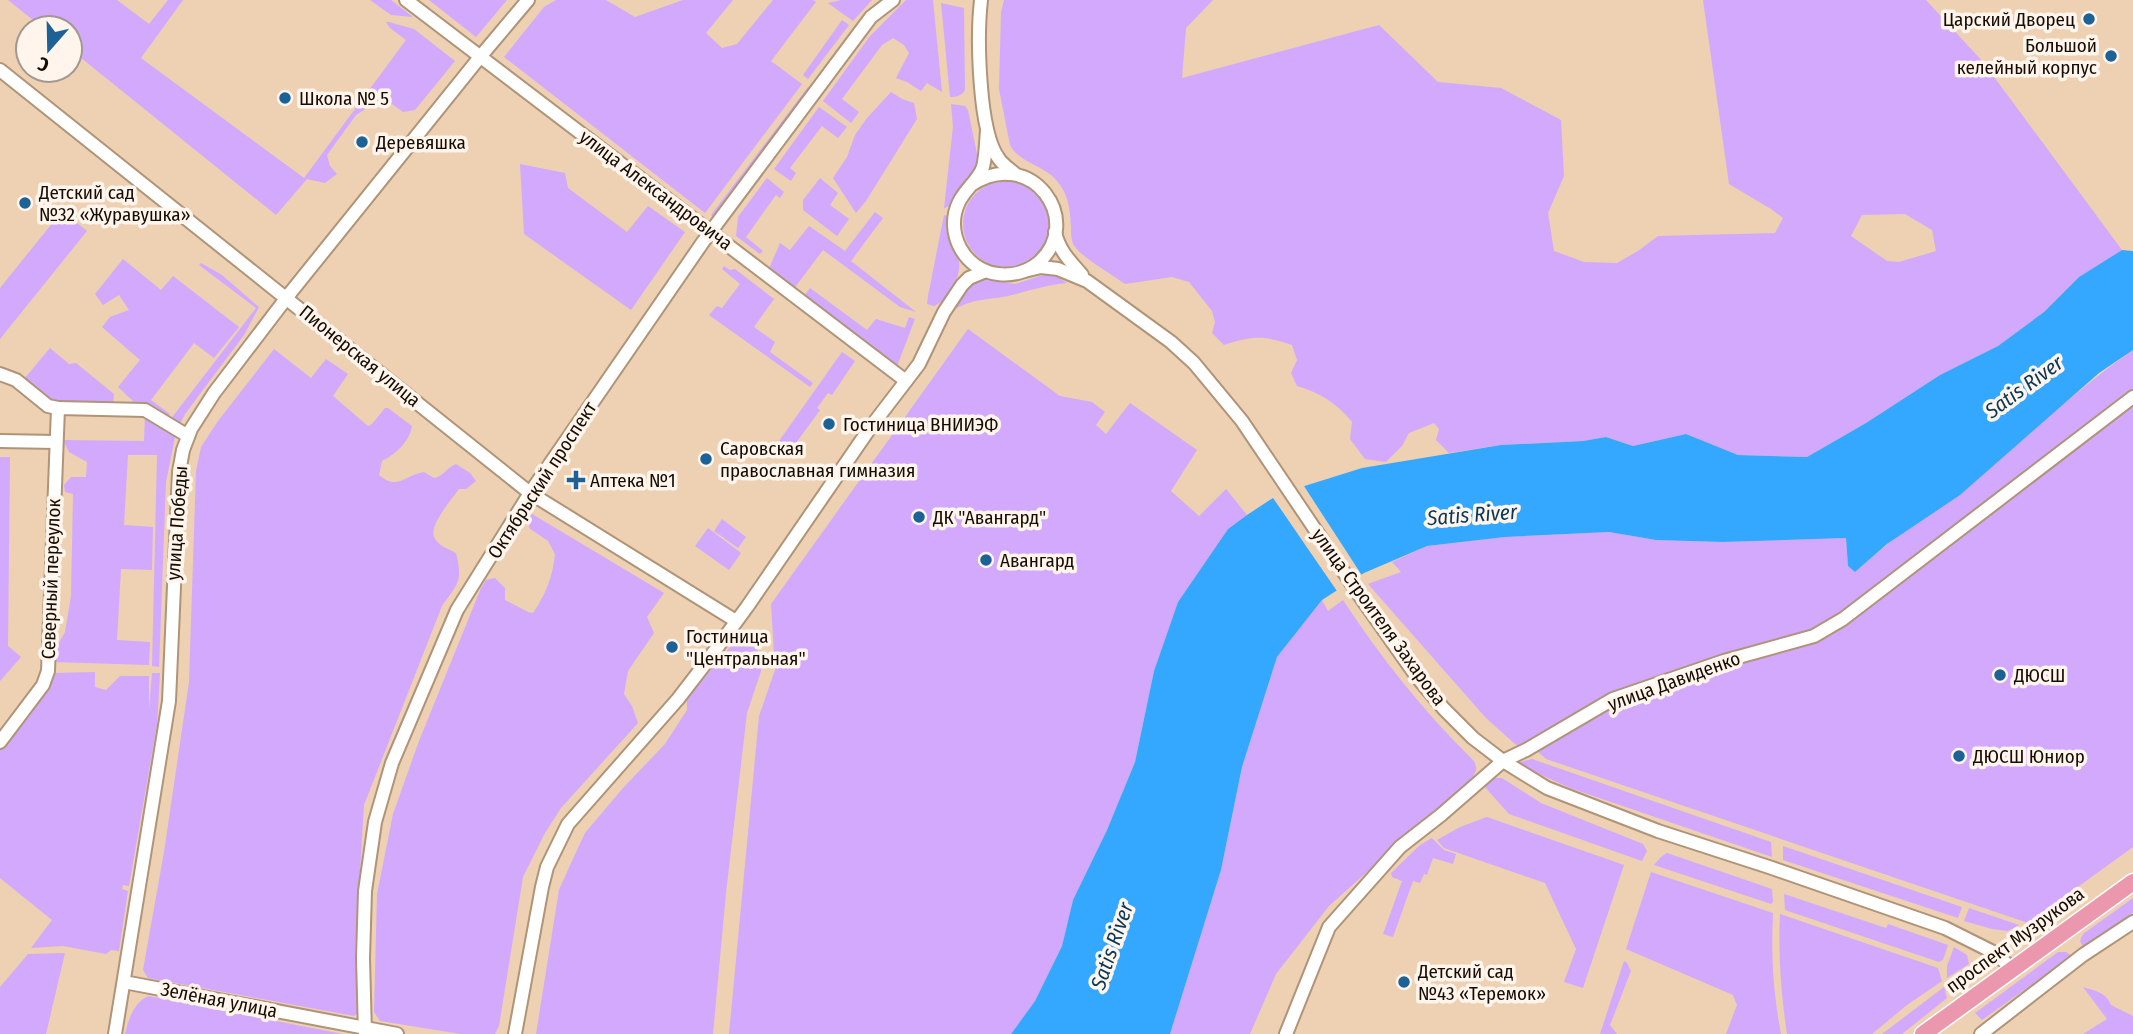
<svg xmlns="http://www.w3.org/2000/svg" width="2133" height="1034" viewBox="0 0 2133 1034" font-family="'Fira Sans Condensed',sans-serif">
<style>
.green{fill:#d2a9fd;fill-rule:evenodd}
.water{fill:#34a8ff}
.pier{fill:#eed0b3}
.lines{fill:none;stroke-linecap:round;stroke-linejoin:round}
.minor-casing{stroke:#b09478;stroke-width:16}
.major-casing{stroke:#fff;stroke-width:19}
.minor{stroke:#fff;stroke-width:12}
.major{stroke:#eb98af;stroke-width:16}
.poi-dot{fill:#1c6296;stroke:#fff5ec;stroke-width:2.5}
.labels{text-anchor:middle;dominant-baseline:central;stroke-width:7;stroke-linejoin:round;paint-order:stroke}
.poi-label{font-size:19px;fill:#150c03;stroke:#fff5ec;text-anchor:start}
.street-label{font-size:19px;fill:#150c03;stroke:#fff5ec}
.water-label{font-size:21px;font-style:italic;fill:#093759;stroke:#fff5ec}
</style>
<rect width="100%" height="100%" fill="#eed0b3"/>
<g class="green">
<path d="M8 0H117L149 24 168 0H183L141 58 304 178 406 40 390 28 386 22H389L414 29 455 61 415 110 403 112 389 102 373 104 356 115 327 155 330 166 337 174 325 183 307 179 276 215 70 49V28H43Z"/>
<path d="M370 0H391L413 17 391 15Z"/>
<path d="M429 0H507L476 37Z"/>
<path d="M556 0H606L635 17 683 0H733L706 33 722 48 737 44 773 0H813L816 2 771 61 802 84 705 213 504 57 544 7Z"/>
<path d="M841 0H872L853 21 828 3Z"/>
<path d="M906 0H933L942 92 927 83 921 91 907 82 896 78 909 53 904 45 893 38 882 45 842 99 859 112 851 123 823 101 870 36Z"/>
<path d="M1004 0H1213L1186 28 1182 78 1379 25 1438 82 1501 88 1561 120 1564 176 1548 213 1554 251 1584 262 1617 263 1638 251 1658 236 1775 233 1783 218 1771 209 1729 184 1703 0H1926L1983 62 2122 250 2079 277 2044 312 1998 346 1940 375 1866 423 1807 457 1738 455 1686 434 1633 446 1606 437 1583 441 1501 445 1449 453 1436 440 1439 429 1434 423 1409 433 1402 446 1386 462 1365 459 1350 439 1352 422C1338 404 1319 392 1297 386L1291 373 1297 360 1292 345C1263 335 1253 336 1224 345L1212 333 1215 322 1212 311 1189 282 1172 277 1125 284C1112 274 1080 257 1073 244 1071 239 1071 233 1071 227 1070 210 1069 195 1057 181 1044 165 1019 163 1010 145L999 89 1001 12ZM1905 214 1932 230 1936 251 1899 262 1887 261 1851 236 1862 215Z"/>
<path d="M941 3 964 8 965 90C961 96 957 97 950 97Z"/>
<path d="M842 20 849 25 808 79 803 75Z"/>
<path d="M808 87 813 89 715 218 711 215Z"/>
<path d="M891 92 902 99 914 103 917 119 866 201 856 213 833 178 847 157 855 135 867 118Z"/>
<path d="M951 104 965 106 968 110 977 154V164L972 173 955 194 950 206 944 208 953 127Z"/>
<path d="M819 107 847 127 838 138 822 126 790 168 796 173 791 181 774 169Z"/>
<path d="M520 164 565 173 568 188 627 232 648 206 685 232 631 310 524 234Z"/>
<path d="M767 178 784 192 780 198 776 195 746 237 763 251 760 254 736 236 738 217Z"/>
<path d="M820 178 838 193 830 205 849 219 837 236 803 210V200Z"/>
<circle cx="1006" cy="224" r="43"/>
<path d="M62 211 87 231 0 339V288Z"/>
<path d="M875 212 883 218 851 261 916 312 900 307 823 250 793 290 768 271 780 243 790 250 809 226 845 251Z"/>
<path d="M944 215 947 216C947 246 970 257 953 286 947 295 944 302 934 306L927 304 928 296Z"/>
<path d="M123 259 161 290 173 276 239 327 214 358 194 343 151 400 170 414 167 418 142 403H135L118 387 140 360 102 327 110 317 129 310 119 295 103 305 95 294Z"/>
<path d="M201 263 222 275 259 307 244 335 185 414 179 426 170 420 256 308 199 265Z"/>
<path d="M724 266 730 270 735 269 774 299 754 327 775 342 770 352 813 383 810 387 709 315 717 306 722 308 740 284 722 269Z"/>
<path d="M1046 274 1058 277 1067 283C1046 285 1028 291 1008 296 987 300 975 298 955 309L966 290 979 278 1015 284Z"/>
<path d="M810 288 867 330 876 319 905 328 909 317 915 319 896 369 802 299Z"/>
<path d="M968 329 1060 396 1092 402 1105 412 1096 425 1106 434 1130 403 1197 450 1171 491 1199 516 1226 489 1247 515 1228 529 1178 602 1154 671 1135 762 1107 830 1073 900 1062 946 1035 1001 1011 1034H729L759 716 775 670 771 604Z"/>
<path d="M50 348 69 364 76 363 114 394 113 404 55 403 25 378Z"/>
<path d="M274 349 311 378 326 359 348 374 333 396 368 426 372 424 385 408H388L412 426C410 441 395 455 382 461L379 475C398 491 405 475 424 472L434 478C444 476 447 467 456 464L470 473 476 481 466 489H459C452 499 429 525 434 537 438 546 449 549 456 553 463 582 458 583 442 606L364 805 355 953 360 1011 354 1016 148 978 143 970 164 852 189 682 196 471 201 447 218 421Z"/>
<path d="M2133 350V847L2028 923 1546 759 1535 749 1526 750 1515 744 1486 718 1368 584 1401 572 1392 562 1427 546 1505 537 1609 532 1656 540 1723 542 1846 538 1848 566 1855 572C1908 525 1964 483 2019 440 2057 410 2093 378 2133 350Z"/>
<path d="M842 352 855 361 832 395 828 393 817 408 820 410 791 450 779 441Z"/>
<path d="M145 414 176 432 166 482 159 667 152 666 157 455H128L124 525 153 527 152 570 121 569 117 640 150 642 149 665 52 662 57 646 65 632 71 596 73 494 65 492 64 485 71 477H86L87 462 69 452 63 440 144 441Z"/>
<path d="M0 457H10L8 646 21 657 0 681Z"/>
<path d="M532 514 664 593 647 617 654 633 628 671 624 694 632 706 638 723 561 808 545 833 523 877 499 1026 495 1034H461L380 1021 374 1012 377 894 393 814 419 741 481 588 486 580 495 578 505 588V600L528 612 533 613C546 594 553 576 555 554L548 541 529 528 530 516Z"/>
<path d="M722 519 746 537 738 548 714 531Z"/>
<path d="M708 528 741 553 729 570 695 546Z"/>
<path d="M1322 600 1328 611 1343 600C1381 658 1424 712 1473 760 1478 768 1477 771 1471 779L1329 906 1276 974 1250 1034H1170L1221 870 1242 767 1277 657Z"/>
<path d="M742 636 750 638 756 644 761 662V671L747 713 726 893 713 1034H536L559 890 571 863 585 833 623 788 665 744 687 710V699L735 641Z"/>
<path d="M95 672V687L106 690 120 676H149V710L152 673H160L157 725 129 886 123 885 122 889 128 891 119 951 111 950 106 954 63 946 31 948 52 920 0 878V749L50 685 53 673Z"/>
<path d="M1532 759 1771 842 1772 857 1570 788 1515 763Z"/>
<path d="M1495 778H1502L1541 803 1643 844 1647 851 1642 861 1509 814 1484 786Z"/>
<path d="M1487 817 1624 865 1583 988 1564 982 1576 949 1545 883 1444 848 1437 840 1460 827Z"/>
<path d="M1432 838 1444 850 1456 854 1453 864 1433 858 1427 875 1424 874 1420 883 1413 881 1393 937 1383 934 1402 881 1392 877 1391 873 1420 845Z"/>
<path d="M1783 846 1962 907 1958 918 1783 860Z"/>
<path d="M1667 853 1772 889 1773 902 1771 904 1654 865 1661 857Z"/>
<path d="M1651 872 1773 913C1771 956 1773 991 1781 1034H1726L1737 1005 1733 995 1626 949Z"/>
<path d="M1784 894 1886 928 1888 924 1948 945 1943 960 1939 962 1785 910Z"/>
<path d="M2133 898V913L2084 948 2080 941 2083 934Z"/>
<path d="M1969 908 2019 925 2008 931 1992 929 1964 921Z"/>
<path d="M1780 914 1938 968 1942 981 1907 1005 1872 1034H1787C1781 994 1778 955 1780 914Z"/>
<path d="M1954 947 1967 955 1969 964 1947 978V966Z"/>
<path d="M2058 952H2066L2072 956 1982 1020 1975 1013Z"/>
<path d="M65 953 46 1034H0V987L28 954Z"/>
<path d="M1624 961 1627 963 1631 971 1610 1025 1617 1034H1600Z"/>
<path d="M1944 987 1947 998 1902 1034H1882Z"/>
<path d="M2083 987C2095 991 2106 992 2111 1005L2133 1016V1034H2083L2107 1019Z"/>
<path d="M148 996 343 1034H125C129 1018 133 1004 148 996Z"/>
</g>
<path class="water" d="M2122 250 2133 251V350L2099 373 1960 495 1887 544 1855 572 1848 566 1846 538 1723 542 1656 540 1609 532 1505 537 1427 546 1364 573 1322 600 1277 657 1242 767 1221 870 1170 1034H1011L1035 1001 1062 946 1073 900 1107 830 1135 762 1154 671 1178 602 1228 529 1247 515 1279 494 1362 468 1501 445 1583 441 1606 437 1633 446 1686 434 1738 455 1807 457 1866 423 1940 375 1998 346 2044 312 2079 277Z"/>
<path class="pier" d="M1302 483 1363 577 1339 594 1271 495Z"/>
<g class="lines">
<defs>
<g id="minor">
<path d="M406 0 906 381"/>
<path d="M981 0C977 35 978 132 999 159 1003 165 1010 169 1015 174"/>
<path d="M0 70 530 493 736 621"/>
<path d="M971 185C1031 145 1086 221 1038 263 1027 272 1012 276 998 274 964 270 944 232 959 202 965 189 978 181 983 167 986 155 986 141 987 130"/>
<path d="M1055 232C1059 251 1071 262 1082 275"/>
<path d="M1024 271 1041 267 1058 269 1087 281 1171 342 1194 363 1242 421 1362 599 1417 677 1444 709 1473 738 1503 761 1547 788 1658 831 1769 867 1945 928 1993 952 2012 968"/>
<path d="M0 374 16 380 48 406 58 408"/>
<path d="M0 441 56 442"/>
<path d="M0 742 43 685 48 671 58 408 145 410 188 436"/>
<path d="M124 982 397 1034"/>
<path d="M115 1034 169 701 179 472 183 450 191 429 214 393 291 292 480 57 528 0"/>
<path d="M365 1034 363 958 365 891 375 822 392 763 457 610 530 493 703 242 871 17 893 0"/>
<path d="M515 1034 542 887 547 867 568 824 678 699 705 664 747 607 870 428 919 364 944 312 962 285 969 278 986 271"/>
<path d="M1286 1034 1329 927 1400 847 1441 815 1503 761 1526 750 1613 699 1724 661 1814 636 1843 619 2133 397"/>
<path d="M1981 1034 2083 955 2133 922"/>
</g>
<path id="major" d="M1923 1034 2133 882"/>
</defs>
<use href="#minor" class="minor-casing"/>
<use href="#major" class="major-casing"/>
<use href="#minor" class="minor"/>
<use href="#major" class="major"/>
</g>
<g class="poi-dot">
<circle cx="2089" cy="19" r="7"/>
<circle cx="2111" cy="56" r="7"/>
<circle cx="285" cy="98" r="7"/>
<circle cx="362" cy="142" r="7"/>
<circle cx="25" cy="203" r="7"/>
<circle cx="829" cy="424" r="7"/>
<circle cx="706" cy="459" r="7"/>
<path d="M572.5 469.5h7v7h7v7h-7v7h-7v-7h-7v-7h7z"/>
<circle cx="919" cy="517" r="7"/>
<circle cx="986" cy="560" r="7"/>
<circle cx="672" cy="647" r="7"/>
<circle cx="2000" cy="675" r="7"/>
<circle cx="1959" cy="756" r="7"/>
<circle cx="1404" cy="982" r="7"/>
</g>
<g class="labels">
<g class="poi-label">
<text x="2075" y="19" text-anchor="end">Царский Дворец</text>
<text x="2097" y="45" text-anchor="end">Большой<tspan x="2097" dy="22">келейный корпус</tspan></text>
<text x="299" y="98">Школа № 5</text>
<text x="376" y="142">Деревяшка</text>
<text x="39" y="192">Детский сад<tspan x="39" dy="22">№32 «Журавушка»</tspan></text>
<text x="843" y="424">Гостиница ВНИИЭФ</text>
<text x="720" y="448">Саровская<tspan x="720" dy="22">православная гимназия</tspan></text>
<text x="590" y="480">Аптека №1</text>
<text x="933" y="517">ДК "Авангард"</text>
<text x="1000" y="560">Авангард</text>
<text x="686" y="636">Гостиница<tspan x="686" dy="22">"Центральная"</tspan></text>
<text x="2014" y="675">ДЮСШ</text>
<text x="1973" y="756">ДЮСШ Юниор</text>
<text x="1418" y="971">Детский сад<tspan x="1418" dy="22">№43 «Теремок»</tspan></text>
</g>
<g class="street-label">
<text transform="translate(656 190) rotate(37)">улица Александровича</text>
<text transform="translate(360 356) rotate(39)">Пионерская улица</text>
<text transform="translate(542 480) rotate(-57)">Октябрьский проспект</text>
<text transform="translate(177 523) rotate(-86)">улица Победы</text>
<text transform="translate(51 579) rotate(-88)">Северный переулок</text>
<text transform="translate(1379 617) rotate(54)">улица Строителя Захарова</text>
<text transform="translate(1674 681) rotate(-20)">улица Давиденко</text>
<text transform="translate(2015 940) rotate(-36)">проспект Музрукова</text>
<text transform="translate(219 1000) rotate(11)">Зелёная улица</text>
</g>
<g class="water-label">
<text transform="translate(2024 387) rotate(-36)">Satis River</text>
<text transform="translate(1472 515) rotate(-4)">Satis River</text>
<text transform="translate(1112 946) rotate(-71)">Satis River</text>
</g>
</g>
<g transform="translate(49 49) rotate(200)"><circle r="33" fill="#fff5ec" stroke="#a1988f" stroke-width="2"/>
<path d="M0-5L12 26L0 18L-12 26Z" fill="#1c6296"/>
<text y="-10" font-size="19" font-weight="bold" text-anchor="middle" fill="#150c03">С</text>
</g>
</svg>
